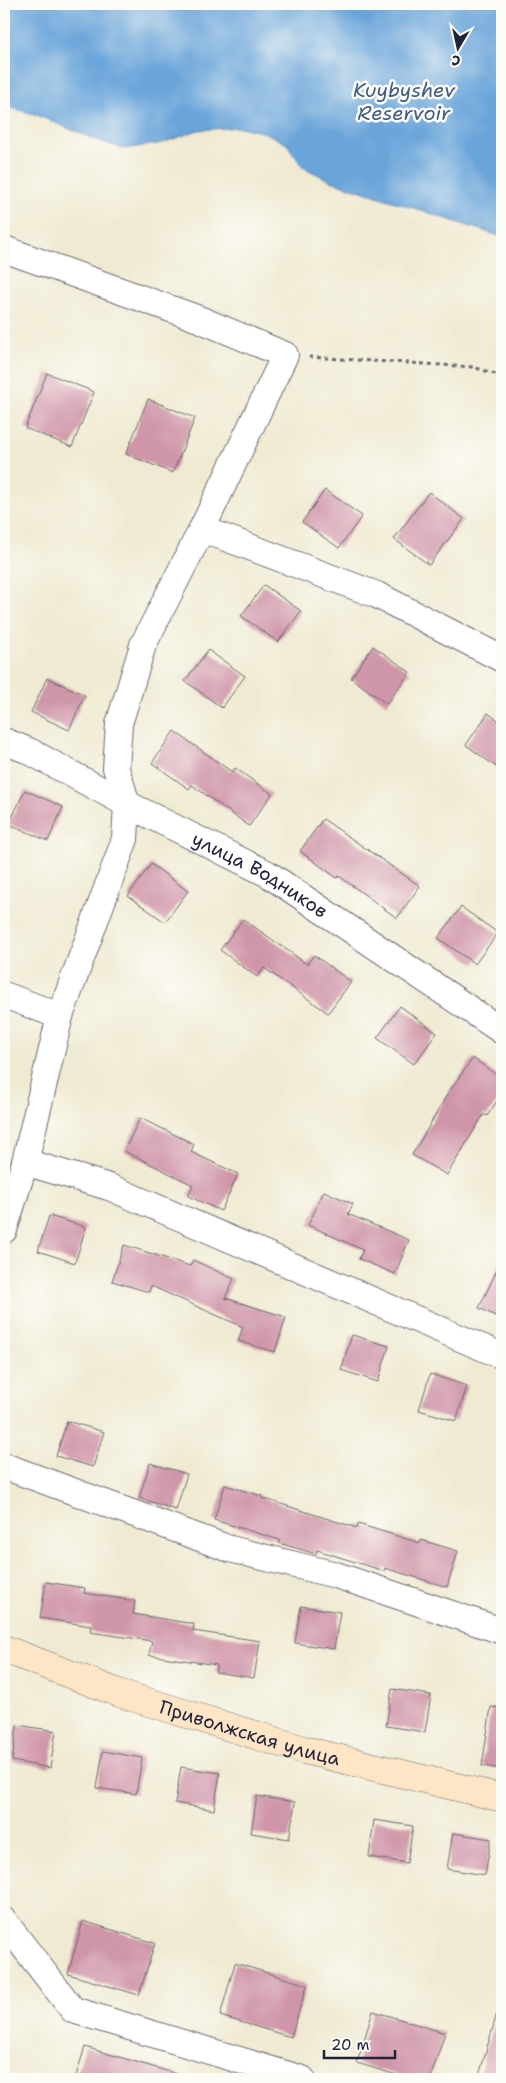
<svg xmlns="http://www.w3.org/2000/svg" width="506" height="2083" viewBox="0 0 506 2083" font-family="'Shantell Sans',sans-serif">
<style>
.water{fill:#6aa5da;stroke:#46648a}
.building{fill:#cf95a8}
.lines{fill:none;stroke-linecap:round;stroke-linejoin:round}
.minor-casing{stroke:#6a6870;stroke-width:28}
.secondary-casing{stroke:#6a6870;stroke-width:29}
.path{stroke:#6a6870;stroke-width:3;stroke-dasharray:4 4;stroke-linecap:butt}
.minor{stroke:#fff;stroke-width:26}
.secondary{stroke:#fde5c5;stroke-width:28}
.labels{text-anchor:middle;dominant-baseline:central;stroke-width:5;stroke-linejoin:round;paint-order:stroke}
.street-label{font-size:19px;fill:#22223b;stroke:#fdfcf7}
.water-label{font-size:20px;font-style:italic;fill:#425d83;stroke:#fdfcf7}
</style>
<rect width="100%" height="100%" fill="#fdfcf7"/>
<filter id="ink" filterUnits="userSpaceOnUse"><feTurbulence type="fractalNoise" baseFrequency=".02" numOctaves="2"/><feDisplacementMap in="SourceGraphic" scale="10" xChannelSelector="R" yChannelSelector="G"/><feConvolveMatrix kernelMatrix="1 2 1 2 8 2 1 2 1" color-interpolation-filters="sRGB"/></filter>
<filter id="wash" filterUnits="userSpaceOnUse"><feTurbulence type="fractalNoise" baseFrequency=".0096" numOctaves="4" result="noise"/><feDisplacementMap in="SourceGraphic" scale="20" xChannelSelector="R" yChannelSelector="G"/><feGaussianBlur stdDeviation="1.12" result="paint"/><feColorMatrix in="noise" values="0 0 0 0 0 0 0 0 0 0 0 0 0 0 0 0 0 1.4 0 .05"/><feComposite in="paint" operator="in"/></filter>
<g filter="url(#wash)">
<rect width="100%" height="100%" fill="#efead1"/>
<path class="water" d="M4 4H502V237L331 181 303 167 287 144 266 133 240 127 198 130 163 143 125 149 94 139 34 114 4 106Z"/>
<g id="blocks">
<g class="building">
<path d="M47 373 94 392 72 447 25 428Z"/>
<path d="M148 399 195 418 173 473 126 454Z"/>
<path d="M325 490 362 516 339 548 302 522Z"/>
<path d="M429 492 464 519 429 565 394 539Z"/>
<path d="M264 585 301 611 278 642 241 616Z"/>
<path d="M373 646 410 672 387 704 351 678Z"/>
<path d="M208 650 245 676 222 708 185 681Z"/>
<path d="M47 678 85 695 69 730 31 712Z"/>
<path d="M488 713 502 723V771L466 745Z"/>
<path d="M174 731 232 772 235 768 272 794 249 826 192 785 189 789 152 763Z"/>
<path d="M25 790 63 807 48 841 9 824Z"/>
<path d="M323 819 420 886 397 918 339 876 337 878 300 851Z"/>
<path d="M151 864 188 891 165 922 128 896Z"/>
<path d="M461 907 498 933 475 964 438 938Z"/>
<path d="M243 919 307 964 314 955 351 982 328 1013 264 968 257 977 220 950Z"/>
<path d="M400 1006 437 1033 414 1064 377 1038Z"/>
<path d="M473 1058 502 1079V1094L487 1116 484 1114 447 1175 412 1155 450 1090Z"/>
<path d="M140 1118 194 1144 191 1152 238 1174 221 1211 188 1196 193 1185 124 1151Z"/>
<path d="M324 1191 353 1204 348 1214 409 1240 395 1274 359 1259 363 1250 308 1225Z"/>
<path d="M49 1216 86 1227 75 1263 38 1251Z"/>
<path d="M124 1245 190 1266 193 1260 234 1279 225 1298 286 1317 275 1352 238 1341 243 1327 151 1286 149 1292 112 1281Z"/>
<path d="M502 1259V1319L479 1308Z"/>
<path d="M352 1335 389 1346 378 1382 341 1370Z"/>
<path d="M430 1374 467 1386 456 1421 419 1410Z"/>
<path d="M67 1421 104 1432 93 1467 56 1456Z"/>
<path d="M150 1463 187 1474 176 1510 139 1498Z"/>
<path d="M225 1485 262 1496V1498L357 1528 358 1524 420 1543 421 1540 458 1551 447 1587 385 1568 384 1571 317 1550 316 1554 279 1543 280 1540 214 1520Z"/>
<path d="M46 1582 85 1588 84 1593 135 1601 133 1614 194 1624 193 1631 260 1641 254 1678 215 1672 217 1665 149 1655 152 1641 90 1632 91 1626 40 1618Z"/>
<path d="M301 1606 340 1612 334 1649 295 1643Z"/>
<path d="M392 1689 431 1695 425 1732 386 1726Z"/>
<path d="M491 1707 502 1708V1769L482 1766Z"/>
<path d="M17 1725 56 1731 50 1768 12 1761Z"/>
<path d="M103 1751 142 1758 136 1794 97 1788Z"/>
<path d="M181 1767 220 1773 214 1810 175 1803Z"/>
<path d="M257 1796 295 1802 289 1839 251 1833Z"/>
<path d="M374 1820 413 1826 407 1863 369 1857Z"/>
<path d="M453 1833 491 1839 485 1875 447 1869Z"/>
<path d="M83 1921 155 1943 139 1995 68 1974Z"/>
<path d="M235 1963 307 1985 291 2037 220 2016Z"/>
<path d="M373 2011 445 2033 430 2079H410L357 2063Z"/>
<path d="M497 2013 502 2014V2079H478Z"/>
<path d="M85 2047 177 2074 176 2079H75Z"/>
</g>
</g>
</g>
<g filter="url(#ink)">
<use href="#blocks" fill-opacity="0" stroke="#6a6870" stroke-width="1"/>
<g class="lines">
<defs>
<g id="minor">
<path d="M4 249 199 319 285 355 202 529 143 645 119 724 116 768 127 804 125 839 60 1016 25 1162 4 1230"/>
<path d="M202 529 377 595 502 659"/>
<path id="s1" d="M4 741 29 751 127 804 268 874 502 1031"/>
<path d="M4 995 60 1016"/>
<path d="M25 1162 109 1187 502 1356"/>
<path d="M4 1466 230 1549 336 1575 502 1631"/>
<path d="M4 1921 73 2010 302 2079"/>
</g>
<g id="secondary">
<path id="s2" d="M4 1649 119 1693 304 1750 502 1798"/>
</g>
</defs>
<use href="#minor" class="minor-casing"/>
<use href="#secondary" class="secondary-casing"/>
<path class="path" d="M309 357 473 367 502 376"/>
<use href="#minor" class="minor"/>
<use href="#secondary" class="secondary"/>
</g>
</g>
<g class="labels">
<g class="street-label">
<text stroke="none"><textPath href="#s1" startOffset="289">улица Водников</textPath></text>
<text stroke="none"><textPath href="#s2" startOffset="260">Приволжская улица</textPath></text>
</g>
<g class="water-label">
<text x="404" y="90">Kuybyshev<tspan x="404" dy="23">Reservoir</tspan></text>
</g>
</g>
<rect width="506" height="2083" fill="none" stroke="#fdfcf7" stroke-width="20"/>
<g transform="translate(458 48) rotate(189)" stroke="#fdfcf7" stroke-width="4" paint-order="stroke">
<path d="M0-4L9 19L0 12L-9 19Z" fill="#22223b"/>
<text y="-8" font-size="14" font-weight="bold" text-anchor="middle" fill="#22223b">С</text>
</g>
<path d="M324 2050v8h71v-8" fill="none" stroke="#22223b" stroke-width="2.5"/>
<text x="331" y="2050" font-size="15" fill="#22223b" stroke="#fdfcf7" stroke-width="4" paint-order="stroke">20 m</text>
</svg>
